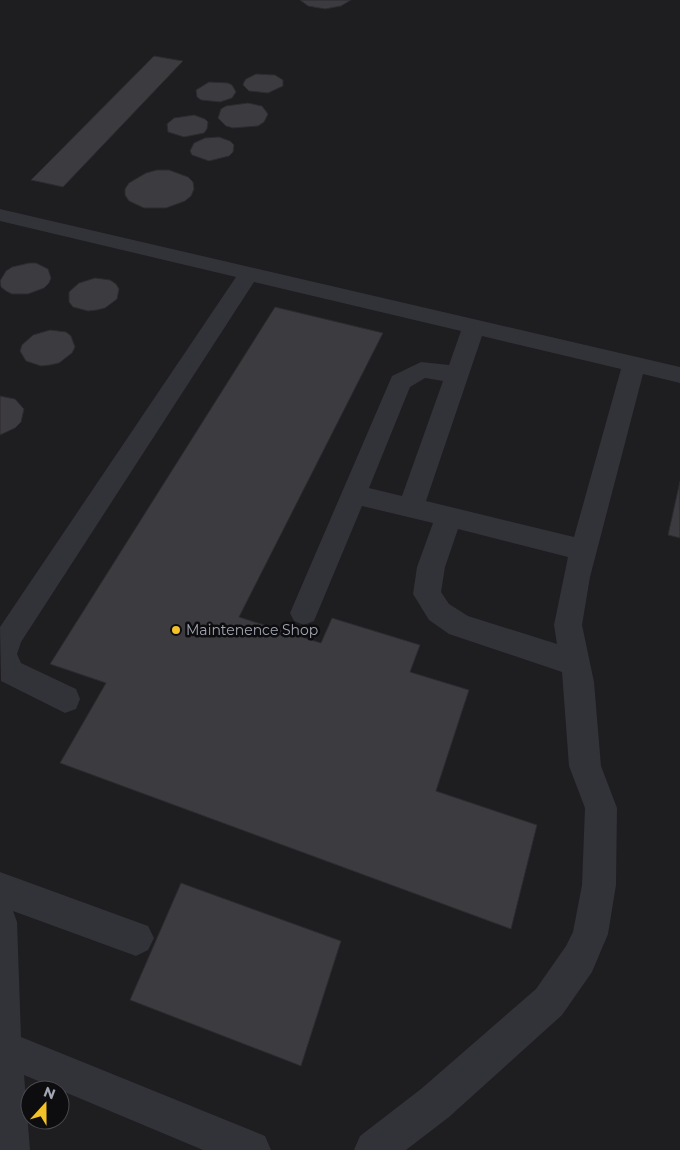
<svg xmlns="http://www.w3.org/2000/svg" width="680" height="1150" viewBox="0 0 680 1150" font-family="Montserrat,sans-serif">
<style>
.built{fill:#1e1d20;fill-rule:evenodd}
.building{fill:#3c3b40;stroke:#2c2b2f}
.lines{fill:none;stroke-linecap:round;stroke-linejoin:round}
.minor{fill:#323338;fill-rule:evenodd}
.poi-dot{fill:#f3c229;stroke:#0d0c0e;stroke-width:2}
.labels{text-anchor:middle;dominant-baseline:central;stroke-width:5;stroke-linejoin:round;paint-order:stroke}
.poi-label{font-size:14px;fill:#a3a6b4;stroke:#0d0c0e;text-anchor:start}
</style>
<rect width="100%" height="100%" fill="#121113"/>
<path class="built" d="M0 0H680V1150H0ZM30 1090H60V1120H30Z"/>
<g class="building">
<path d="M300 0H351L341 6 325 9 308 6Z"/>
<path d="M154 56 183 61 63 187 31 180Z"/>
<path d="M256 74 275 75 283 80V86L268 93 249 91 243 85 244 82 246 79Z"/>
<path d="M209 82 228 83 232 85 236 92 232 98 220 102 201 100 197 97 196 90Z"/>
<path d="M248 103 262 106 268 114 264 122 258 126 233 128 226 126 218 118 221 109 226 106Z"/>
<path d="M194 115 205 119 208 122 207 129 204 133 184 137 168 132 167 124 174 118Z"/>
<path d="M219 137 230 141 234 145 233 152 229 156 209 161 192 155 190 151 194 143 205 138Z"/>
<path d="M157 170H169L188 177 193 182 194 189 191 196 185 201 166 208H144L129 201 125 195V189L129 183 146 173Z"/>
<path d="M29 263H36L48 269 51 278 49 283 44 288 28 294H12L6 291 1 287 0 281 6 271 12 267Z"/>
<path d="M95 278 110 280 116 284 119 289 117 299 105 308 97 310 88 311 73 307 69 302V292L79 283Z"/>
<path d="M275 307 383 333 239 617 321 643 332 618 420 645 410 672 469 690 436 791 537 825 511 929 60 763 106 683 50 664Z"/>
<path d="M50 330 66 332 71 336 75 347 72 353 59 363 50 365 41 366 26 361 20 351 22 345 33 335Z"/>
<path d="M0 396 15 399 24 409 21 422 15 428 0 435Z"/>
<path d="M680 481V538L668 535Z"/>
<path d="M181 883 341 941 301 1066 130 1000Z"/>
</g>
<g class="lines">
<g class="minor">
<path d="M0 209 680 367V383L643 374 590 577 582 625 594 682 601 766 617 808 616 885 608 934 592 972 562 1015 449 1117 406 1150H354L360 1136 421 1089 536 989 566 946 573 932 582 885 585 808 569 766 562 672 449 634 429 620 413 594 417 567 433 523 362 506 314 621 304 625 294 621 290 613 392 376 421 362 449 365 461 331 254 282 21 642 17 654 21 663 76 689 80 699 76 709 65 713 1 681 0 627 236 277 0 221ZM482 336 621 369 574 537 426 501ZM425 378 443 381 402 496 369 488 410 387ZM458 529 568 557 554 625 557 644 468 616 449 604 441 592 445 567Z"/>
<path d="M0 872 148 926 154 938 148 950 136 956 13 911 17 922 21 1037 265 1136 271 1150H203L24 1075 30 1150H0Z"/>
</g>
</g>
<circle class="poi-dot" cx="176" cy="630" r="5"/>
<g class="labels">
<g class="poi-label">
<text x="186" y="630">Maintenence Shop</text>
</g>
</g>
<g transform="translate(45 1105) rotate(21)"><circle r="24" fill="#0d0c0e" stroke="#494a50"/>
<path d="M0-4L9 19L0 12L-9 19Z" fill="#f3c229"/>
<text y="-8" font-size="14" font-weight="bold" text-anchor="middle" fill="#a3a6b4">N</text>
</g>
</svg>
